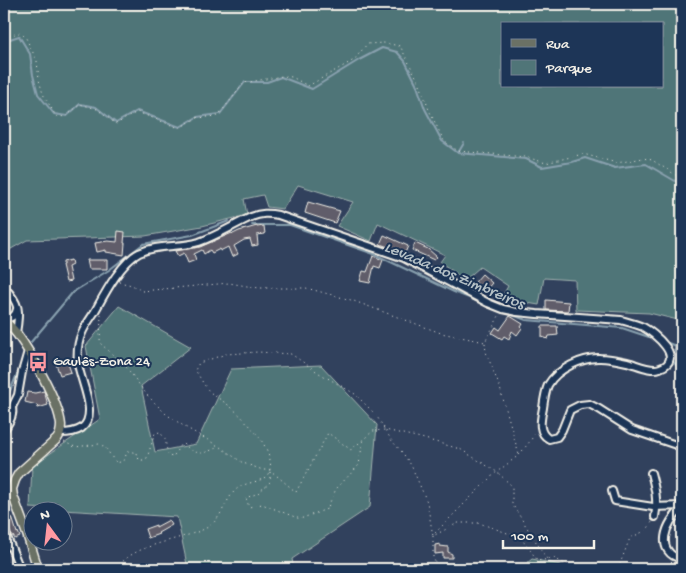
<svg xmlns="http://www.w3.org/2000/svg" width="686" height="573" viewBox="0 0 686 573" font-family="'Gochi Hand',sans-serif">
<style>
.green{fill:#507578;stroke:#a2b3b0;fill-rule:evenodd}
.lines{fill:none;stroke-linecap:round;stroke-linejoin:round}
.stream{stroke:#89a1af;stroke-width:2}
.building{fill:#605d6b;stroke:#f4f1e8}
.minor-casing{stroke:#f4f1e8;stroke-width:10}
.major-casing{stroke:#f4f1e8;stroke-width:11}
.path{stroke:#f4f1e8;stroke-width:1;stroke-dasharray:1 4;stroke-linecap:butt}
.minor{stroke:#1d3557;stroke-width:6}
.major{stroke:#6b7165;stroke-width:8}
.labels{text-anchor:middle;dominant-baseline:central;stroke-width:4;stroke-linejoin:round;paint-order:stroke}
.poi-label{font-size:15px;fill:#f4f1e8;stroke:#1d3557;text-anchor:start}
.water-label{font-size:16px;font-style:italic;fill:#b6c2c7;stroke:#1d3557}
</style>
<rect width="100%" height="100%" fill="#31415d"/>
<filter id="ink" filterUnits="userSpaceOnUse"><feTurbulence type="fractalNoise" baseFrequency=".02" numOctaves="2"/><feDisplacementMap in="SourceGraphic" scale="10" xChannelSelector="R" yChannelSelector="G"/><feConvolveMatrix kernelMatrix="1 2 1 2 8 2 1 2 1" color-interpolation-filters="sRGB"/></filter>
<g filter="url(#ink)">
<g class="green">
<path d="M4 4H682V321L649 313 576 310 575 280 544 278 539 305 521 302 503 295 508 286 480 267 465 280 440 262 445 255 378 223 371 241 337 226 353 202 298 185 283 209 267 207 263 195 244 199 247 215 202 226 145 236 27 240 4 253ZM502 24H662V86H502Z"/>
<path d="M119 306 191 347 141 386 155 452 196 444 231 369 321 365 377 425 370 507 292 559 294 569H188L177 517 30 508 32 466 100 419 86 346Z"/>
<path d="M532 559 565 566 568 569H520Z"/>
</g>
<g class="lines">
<g class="stream">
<path d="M4 41 19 36 30 54 33 75 38 94 54 114 67 116 80 104 96 107 116 123 137 111 180 127 197 117 220 114 245 82H267L281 77 312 89 359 60 382 48 397 52 405 61 416 83 425 109 442 141 458 153 526 159 542 167 572 162 585 158 615 168 646 164 682 185"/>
<path d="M458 153 464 143"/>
<path d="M252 225H290L374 254 454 292 482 303"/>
<path d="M507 313 526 320 622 328 649 337"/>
<path d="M31 342 73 292 109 270 143 244 192 235 229 221"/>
<path d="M668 343 676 346 673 361 682 372"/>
<path d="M9 405H4L21 365"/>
<path d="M5 541 15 569"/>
</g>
</g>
<g class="building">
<path d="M308 202 340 211 335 223 305 213Z"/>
<path d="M257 226V227L264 226 265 234 257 235 258 245 252 246 250 239 244 240 234 246 238 254 232 257 228 247 220 251V249L212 253 210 250 204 254 202 250 194 254 196 260 188 263 184 253 178 256 175 251 200 247 232 233 233 234 239 231Z"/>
<path d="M118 231 125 232 124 243H125L124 255 106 252V250L97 252 95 243 108 241 117 242Z"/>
<path d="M384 235 408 246 405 253 380 244Z"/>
<path d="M415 243 428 249 437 257 434 260 412 250Z"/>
<path d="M373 256 383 260 380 268 374 266 370 283 360 281 363 271 367 272Z"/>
<path d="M71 260 72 265 68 267 71 281 66 282 62 265H63V262Z"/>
<path d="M87 260H107V269H89Z"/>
<path d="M482 274 492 283 485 291 475 282Z"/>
<path d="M546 300 569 302 568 311 546 310Z"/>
<path d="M510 316 523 324 521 327 522 328 517 335 512 331 509 339 504 336 502 339 492 333 496 327 500 330Z"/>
<path d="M542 326H557L558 335 549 336 548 339 542 337Z"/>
<path d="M67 361 71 372 60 375 56 364Z"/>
<path d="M44 391 48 405 38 408 37 405 25 402 27 392 35 393Z"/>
<path d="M12 517 17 533 18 532 20 537 15 539 13 536H12L8 528 5 525 4 521V519Z"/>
<path d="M169 520 172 525 158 533 159 534 148 538 145 529 156 525V527Z"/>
<path d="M440 544V546L448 547V552L452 554V558H443V553L435 554V545Z"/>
</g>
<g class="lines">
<defs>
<g id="minor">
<path d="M4 287C20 304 20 310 16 333"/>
<path d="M4 319C10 319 16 316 17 309"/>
<path d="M4 410 12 407 18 395 22 372 28 351"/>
<path d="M4 430C9 422 14 416 12 407"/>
<path d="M60 433C68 433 76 432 82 428 99 414 80 381 78 363 77 353 78 342 82 333 85 326 90 319 94 313 104 295 121 262 139 253 157 244 180 248 199 242 216 236 234 225 251 217 261 213 268 213 278 215L404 258 488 303 503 309 517 312 537 314 621 320C628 322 636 324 643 327 654 333 686 359 660 368 651 372 636 364 627 362 618 360 609 358 600 358 583 357 557 369 548 385 545 392 544 400 543 408 541 419 537 432 549 439L557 437 562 430 570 410 580 405 589 404 599 409 632 430 682 447"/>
<path d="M651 473C655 488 658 501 655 517"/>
<path d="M612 491 615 501 653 507 682 506"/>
<path d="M682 509C665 522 654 553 682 559"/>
<path d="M4 530 20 569"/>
</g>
<path id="major" d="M4 320C8 324 13 329 17 334 31 353 59 402 61 425 61 430 60 435 57 439L19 473 15 480 12 489 13 496 27 534 38 569"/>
</defs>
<use href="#minor" class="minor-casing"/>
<use href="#major" class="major-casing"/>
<g class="path">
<path d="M8 17V33"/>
<path d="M4 37 19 33 25 36 37 61 39 80 43 94 56 116 66 117 80 104 97 109 116 124 137 112 179 128 197 118 218 116 244 83 282 76 292 77 308 86 354 60 367 44 384 43 400 46 420 84 429 110 444 141 458 151 526 157 546 163 583 154 617 163 643 158 652 160 682 179"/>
<path d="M119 282 132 285 142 291 229 283 259 288H306L351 300 441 333 485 342 500 314"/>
<path d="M101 314 100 343 127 368 147 395 166 414 185 427 220 447 243 463 263 470H270L296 492 328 433 351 450 373 431 385 430 421 438 460 449 497 472 512 486V504L547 559"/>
<path d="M485 343 486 352 500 388 519 455"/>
<path d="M64 442 75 447 99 444 105 447 113 459 117 463 123 461 128 451 137 453 139 460H143L147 458 155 433 160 432 165 439 168 456 173 457 180 445 183 444C199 456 201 455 218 447"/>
<path d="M270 472V482L258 493 246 498 249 507 262 504 300 519 327 509 336 489 359 465 363 440"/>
<path d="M435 533 493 475 519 455 531 440 535 432"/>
<path d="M433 536V558L439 569"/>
<path d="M117 569C131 543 184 541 208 527 223 518 225 498 238 488 248 481 262 483 268 474 280 454 245 419 232 408 225 402 217 398 210 392 204 386 200 377 195 370L199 363 226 354 258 352 291 354 319 373 355 394 376 415 392 441 402 452 411 465 427 502 433 536 458 523H479L513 535 525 543 538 561 554 558 574 569"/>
<path d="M618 569 630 538 647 530 652 522"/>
</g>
<use href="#minor" class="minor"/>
<use href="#major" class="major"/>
</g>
</g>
<defs>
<symbol id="bus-bare" viewBox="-9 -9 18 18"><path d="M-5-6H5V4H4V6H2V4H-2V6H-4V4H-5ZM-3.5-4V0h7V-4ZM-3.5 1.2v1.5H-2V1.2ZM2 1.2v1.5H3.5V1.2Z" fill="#ff9aa2" stroke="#1d3557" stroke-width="2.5" paint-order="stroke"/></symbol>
</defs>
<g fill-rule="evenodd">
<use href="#bus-bare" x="24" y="348" width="28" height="28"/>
</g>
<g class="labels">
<g class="poi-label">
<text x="53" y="362">Gaulês-Zona 24</text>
</g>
<g class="water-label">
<text transform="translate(454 277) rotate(23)">Levada dos Zimbreiros</text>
</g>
</g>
<rect width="686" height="573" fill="none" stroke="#1d3557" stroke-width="20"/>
<rect x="10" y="10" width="666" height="553" fill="none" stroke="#f4f1e8" stroke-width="2" filter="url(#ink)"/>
<rect x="501" y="22" width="162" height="65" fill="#1d3557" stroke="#738091"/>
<rect x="511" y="39" width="25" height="8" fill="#6b7165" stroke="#738091"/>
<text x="546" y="48" font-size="15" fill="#f4f1e8">Rua</text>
<rect x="511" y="60" width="25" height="15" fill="#507578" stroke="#738091"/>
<text x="546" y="72" font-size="15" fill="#f4f1e8">Parque</text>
<g transform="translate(48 526) rotate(345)"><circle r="24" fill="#1d3557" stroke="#738091"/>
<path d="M0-4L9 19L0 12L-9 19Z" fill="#ff9aa2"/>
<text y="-8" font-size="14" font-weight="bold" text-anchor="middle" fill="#f4f1e8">N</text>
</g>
<path d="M503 540v8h91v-8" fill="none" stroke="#f4f1e8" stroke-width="2.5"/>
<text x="511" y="540" font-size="15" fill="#f4f1e8" stroke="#1d3557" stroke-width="4" paint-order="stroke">100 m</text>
</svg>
